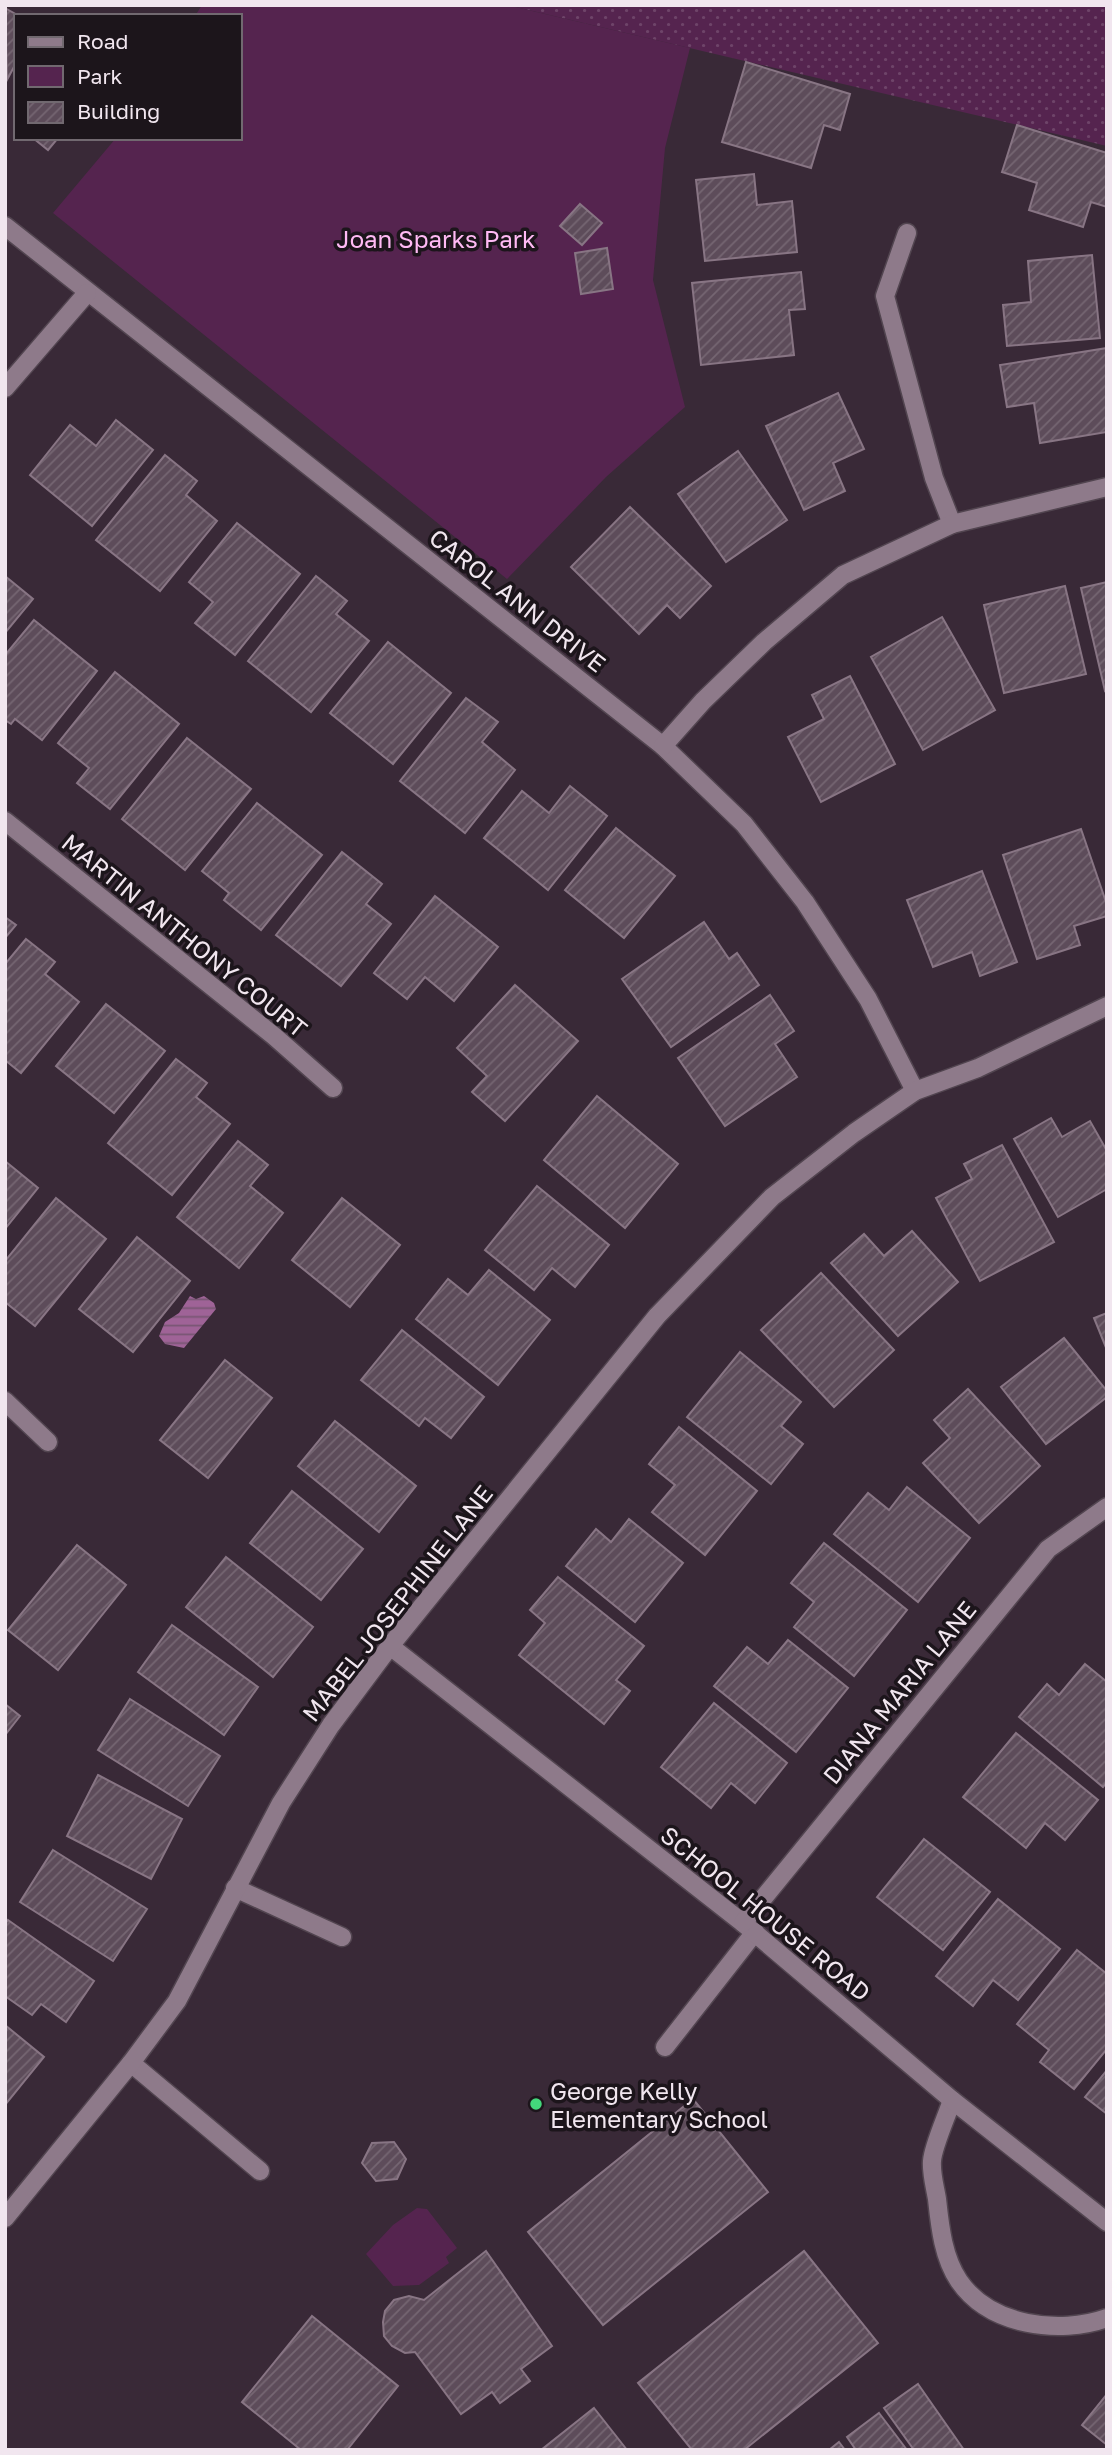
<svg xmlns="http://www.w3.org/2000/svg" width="1112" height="2455" viewBox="0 0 1112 2455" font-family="'Golos Text',sans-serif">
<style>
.grass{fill:url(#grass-dots)}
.park{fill:#55244f}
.water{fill:url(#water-rules)}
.building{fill:url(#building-hatch);stroke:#887584;stroke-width:2}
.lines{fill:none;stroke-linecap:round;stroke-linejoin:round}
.service-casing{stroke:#524550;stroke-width:21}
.minor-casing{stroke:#524550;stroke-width:21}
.service{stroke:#8e7a8a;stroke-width:18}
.minor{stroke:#8e7a8a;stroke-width:18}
.poi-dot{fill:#43d77b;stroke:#1c151b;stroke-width:2.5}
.labels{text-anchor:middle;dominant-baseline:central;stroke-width:7;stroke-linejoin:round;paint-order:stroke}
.park-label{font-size:24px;fill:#ffbaf4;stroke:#1c151b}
.street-label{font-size:24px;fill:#f1e6ef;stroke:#1c151b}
.poi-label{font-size:24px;fill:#f1e6ef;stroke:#1c151b;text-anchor:start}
</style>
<defs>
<pattern id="grass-dots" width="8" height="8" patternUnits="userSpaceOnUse" patternTransform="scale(1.75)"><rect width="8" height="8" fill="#55244f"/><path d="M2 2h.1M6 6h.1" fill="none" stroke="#6e4469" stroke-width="1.8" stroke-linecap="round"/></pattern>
<pattern id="water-rules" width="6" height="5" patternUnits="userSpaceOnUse" patternTransform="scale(1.75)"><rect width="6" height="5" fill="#9f6397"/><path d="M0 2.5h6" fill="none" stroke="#785673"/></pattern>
<pattern id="building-hatch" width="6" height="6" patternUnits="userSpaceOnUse" patternTransform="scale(1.75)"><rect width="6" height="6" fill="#5d4c5a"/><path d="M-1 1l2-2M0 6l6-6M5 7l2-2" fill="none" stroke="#756672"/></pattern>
</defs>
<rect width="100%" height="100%" fill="#392937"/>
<path class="grass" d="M507 5H1107V146Z"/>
<g class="park">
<path d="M202 5H507L690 48 665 148 653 280 685 407 606 477 507 579 53 213 116 138H240V16H195Z"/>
<path d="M417 2208 427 2209 457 2248 446 2257 449 2263 419 2285 393 2286 366 2254 393 2225Z"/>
</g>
<path class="water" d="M190 1296 196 1299 204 1296 214 1303 216 1309 184 1348 165 1344 159 1336 165 1322 179 1313Z"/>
<g class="building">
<path d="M5 8 19 16H16V63L7 80Z"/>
<path d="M746 62 850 94 840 130 824 125 811 168 722 142Z"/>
<path d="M1017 125 1107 153V207L1091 202 1083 227 1029 210 1037 183 1002 172Z"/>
<path d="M33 138H58L48 150Z"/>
<path d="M754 174 757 205 792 201 797 252 705 261 696 180Z"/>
<path d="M580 204 602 223 582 245 560 226Z"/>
<path d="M607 248 613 289 581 294 575 253Z"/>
<path d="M1092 255 1100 338 1007 346 1003 305 1031 302 1028 261Z"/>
<path d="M801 272 805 309 789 310 794 355 701 365 692 283Z"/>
<path d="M1107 348V432L1040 443 1034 403 1007 407 1000 365Z"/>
<path d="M838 393 864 449 833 463 845 491 804 510 766 426Z"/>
<path d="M116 420 153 450 92 526 30 475 70 425 96 446Z"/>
<path d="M738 451 787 520 726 562 678 494Z"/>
<path d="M165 455 197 481 186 495 217 521 160 591 96 540Z"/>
<path d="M630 507 711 586 680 618 667 605 639 634 571 567Z"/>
<path d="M237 523 300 574 235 655 195 623 213 602 189 582Z"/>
<path d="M5 576 33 599 5 633Z"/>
<path d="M316 576 347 601 336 614 369 641 311 712 248 661Z"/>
<path d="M1107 582V690L1105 691 1081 588Z"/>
<path d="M1065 586 1086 674 1004 693 984 605Z"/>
<path d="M942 617 995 710 923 750 871 657Z"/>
<path d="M34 620 97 671 42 740 15 719 11 724 5 720V655Z"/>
<path d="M388 642 451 693 393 764 330 713Z"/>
<path d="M115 672 179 724 110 809 77 783 89 768 58 743Z"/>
<path d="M850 676 895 764 821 802 788 737 824 719 812 695Z"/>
<path d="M466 698 498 722 482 742 515 770 465 833 400 781Z"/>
<path d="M187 738 251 789 185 870 122 819Z"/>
<path d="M570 786 607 816 548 890 484 838 522 791 549 813Z"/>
<path d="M257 803 322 855 261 930 224 900 229 893 202 871Z"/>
<path d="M616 828 675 876 624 938 565 890Z"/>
<path d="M1081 829 1107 905V916L1074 926 1080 945 1037 959 1003 855Z"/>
<path d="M342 852 382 884 366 904 391 924 341 986 276 935Z"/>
<path d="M982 871 1017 962 980 976 972 952 933 967 907 900Z"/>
<path d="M435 896 498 947 454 1001 425 977 407 999 374 973Z"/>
<path d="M5 917 16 925 5 938Z"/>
<path d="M704 922 729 959 737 953 759 985 671 1047 622 979Z"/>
<path d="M26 939 55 962 45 974 79 1002 21 1073 5 1060V964Z"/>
<path d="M515 985 578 1041 505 1121 472 1092 487 1076 457 1048Z"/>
<path d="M770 995 794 1031 775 1044 797 1077 725 1126 678 1058Z"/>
<path d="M106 1004 165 1051 114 1113 56 1066Z"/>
<path d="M176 1059 207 1083 196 1097 230 1124 172 1195 108 1143Z"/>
<path d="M597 1096 678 1164 625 1228 544 1160Z"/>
<path d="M1051 1118 1062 1137 1090 1121 1107 1151V1189L1058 1217 1014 1139Z"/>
<path d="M238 1141 268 1165 250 1186 283 1213 239 1268 177 1217Z"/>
<path d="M1002 1145 1054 1242 980 1281 936 1198 972 1179 964 1164Z"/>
<path d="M5 1161 38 1188 5 1229Z"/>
<path d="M537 1186 609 1245 575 1287 552 1268 534 1290 485 1250Z"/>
<path d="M56 1198 106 1239 35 1326 5 1302V1261Z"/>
<path d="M342 1198 400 1245 350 1307 292 1260Z"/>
<path d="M912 1231 958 1282 898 1336 831 1263 864 1234 884 1256Z"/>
<path d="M137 1237 190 1281 133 1352 79 1309Z"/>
<path d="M489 1270 550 1320 498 1385 416 1319 448 1279 468 1295Z"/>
<path d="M821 1273 894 1350 834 1407 761 1330Z"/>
<path d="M1107 1313V1350L1094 1318Z"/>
<path d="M402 1330 484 1397 451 1438 425 1418 419 1426 361 1380Z"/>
<path d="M1064 1338 1107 1391V1397L1046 1444 1001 1387Z"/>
<path d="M740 1352 801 1402 781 1426 803 1444 771 1484 687 1417Z"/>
<path d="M225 1360 272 1398 208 1478 160 1440Z"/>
<path d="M968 1389 1040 1466 979 1523 923 1463 950 1438 934 1420Z"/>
<path d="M335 1421 416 1486 379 1532 298 1466Z"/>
<path d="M679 1427 757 1491 705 1555 652 1512 675 1485 649 1464Z"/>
<path d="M907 1487 970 1538 918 1602 834 1534 868 1493 889 1510Z"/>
<path d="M292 1491 363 1549 321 1600 250 1543Z"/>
<path d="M629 1519 683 1563 635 1622 566 1566 596 1529 611 1542Z"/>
<path d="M824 1543 907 1610 854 1676 794 1627 814 1602 791 1583Z"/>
<path d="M77 1545 126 1585 58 1670 8 1630Z"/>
<path d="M226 1557 313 1627 273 1677 186 1607Z"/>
<path d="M558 1577 644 1646 616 1680 630 1691 604 1724 519 1655 545 1623 530 1610Z"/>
<path d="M172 1625 258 1687 224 1735 138 1672Z"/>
<path d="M788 1640 848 1688 796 1752 714 1686 747 1647 768 1664Z"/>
<path d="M1085 1664 1107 1682V1782L1103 1787 1019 1717 1047 1684 1059 1695Z"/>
<path d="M130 1699 220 1756 188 1806 98 1750Z"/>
<path d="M714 1703 787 1763 755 1803 731 1783 711 1808 661 1767Z"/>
<path d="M5 1704 20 1716 5 1735Z"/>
<path d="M1016 1733 1098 1800 1065 1840 1045 1823 1026 1848 963 1797Z"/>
<path d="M98 1775 182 1819 151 1879 67 1836Z"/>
<path d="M924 1839 990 1892 943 1950 877 1897Z"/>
<path d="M53 1850 147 1909 113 1961 20 1902Z"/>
<path d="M998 1899 1060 1949 1018 2000 993 1980 973 2006 936 1976Z"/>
<path d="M8 1920 94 1981 66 2022 41 2004 32 2015 5 1996V1924Z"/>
<path d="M1077 1950 1107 1974V2049L1074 2089 1040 2062 1049 2050 1017 2024Z"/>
<path d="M5 2025 44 2057 5 2105Z"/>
<path d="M1107 2070V2114L1085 2097Z"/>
<path d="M693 2099 768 2192 603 2325 528 2232Z"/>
<path d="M394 2142 406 2159 397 2179 376 2181 362 2163 372 2143Z"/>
<path d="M486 2251 552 2346 521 2369 530 2381 500 2403 492 2392 461 2414 415 2352 405 2353 392 2346 384 2336 383 2322 385 2311 394 2300 409 2296 424 2300Z"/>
<path d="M804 2251 878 2343 744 2450H692L638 2383Z"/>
<path d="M312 2316 398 2386 347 2450H301L242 2402Z"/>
<path d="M918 2384 964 2450H914L884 2408Z"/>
<path d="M1107 2394V2445L1082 2425Z"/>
<path d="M594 2408 627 2450H541Z"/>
<path d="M879 2413 907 2450H856L847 2437Z"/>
<path d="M839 2442 845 2450H829Z"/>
</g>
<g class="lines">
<defs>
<g id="service">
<path d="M235 1888 342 1937"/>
<path d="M665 2047 755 1932"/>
<path d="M131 2063 260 2171"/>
<path d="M952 2100C947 2116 933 2146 932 2161 931 2173 935 2187 937 2199 940 2227 943 2257 959 2281 990 2326 1059 2335 1107 2318"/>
</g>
<g id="minor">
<path d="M5 226 663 746 744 824 805 902 868 999 915 1091"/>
<path d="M907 233 885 296 934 478 952 524"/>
<path d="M5 388 87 293"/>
<path d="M663 746 703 701 764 642 843 575 952 524 1107 487"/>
<path d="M5 821 274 1036 333 1088"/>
<path d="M5 1401 48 1442"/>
<path d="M390 1646 743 1923 952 2100 1107 2222"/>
<path d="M743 1923 1048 1549 1107 1507"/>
<path d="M5 2218 131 2063 177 2001 281 1803 331 1725 390 1646 657 1316 772 1197 854 1133 915 1091 978 1068 1107 1006"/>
</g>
</defs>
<use href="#service" class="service-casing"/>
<use href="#minor" class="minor-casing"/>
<use href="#service" class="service"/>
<use href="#minor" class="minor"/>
</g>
<circle class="poi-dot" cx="536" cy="2104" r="7"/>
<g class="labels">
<g class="park-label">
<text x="436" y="238">Joan Sparks Park</text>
</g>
<g class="street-label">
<text transform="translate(518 600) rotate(38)">CAROL ANN DRIVE</text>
<text transform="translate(185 935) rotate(39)">MARTIN ANTHONY COURT</text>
<text transform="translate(397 1603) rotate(-52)">MABEL JOSEPHINE LANE</text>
<text transform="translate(899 1692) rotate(-51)">DIANA MARIA LANE</text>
<text transform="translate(766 1913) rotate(39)">SCHOOL HOUSE ROAD</text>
</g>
<g class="poi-label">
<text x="550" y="2090">George Kelly<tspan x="550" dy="28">Elementary School</tspan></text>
</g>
</g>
<rect width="1112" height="2455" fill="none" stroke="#f1e6ef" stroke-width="14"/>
<rect x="14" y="14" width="228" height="126" fill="#1c151b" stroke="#716970" stroke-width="2"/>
<rect x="28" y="37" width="35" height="10" fill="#8e7a8a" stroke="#716970" stroke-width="2"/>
<text x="77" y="49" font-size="21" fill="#f1e6ef">Road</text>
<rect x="28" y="66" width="35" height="21" fill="#55244f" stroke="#716970" stroke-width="2"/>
<text x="77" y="84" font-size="21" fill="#f1e6ef">Park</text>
<rect x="28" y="102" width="35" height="21" fill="url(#building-hatch)" stroke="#716970" stroke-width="2"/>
<text x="77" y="119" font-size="21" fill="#f1e6ef">Building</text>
</svg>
